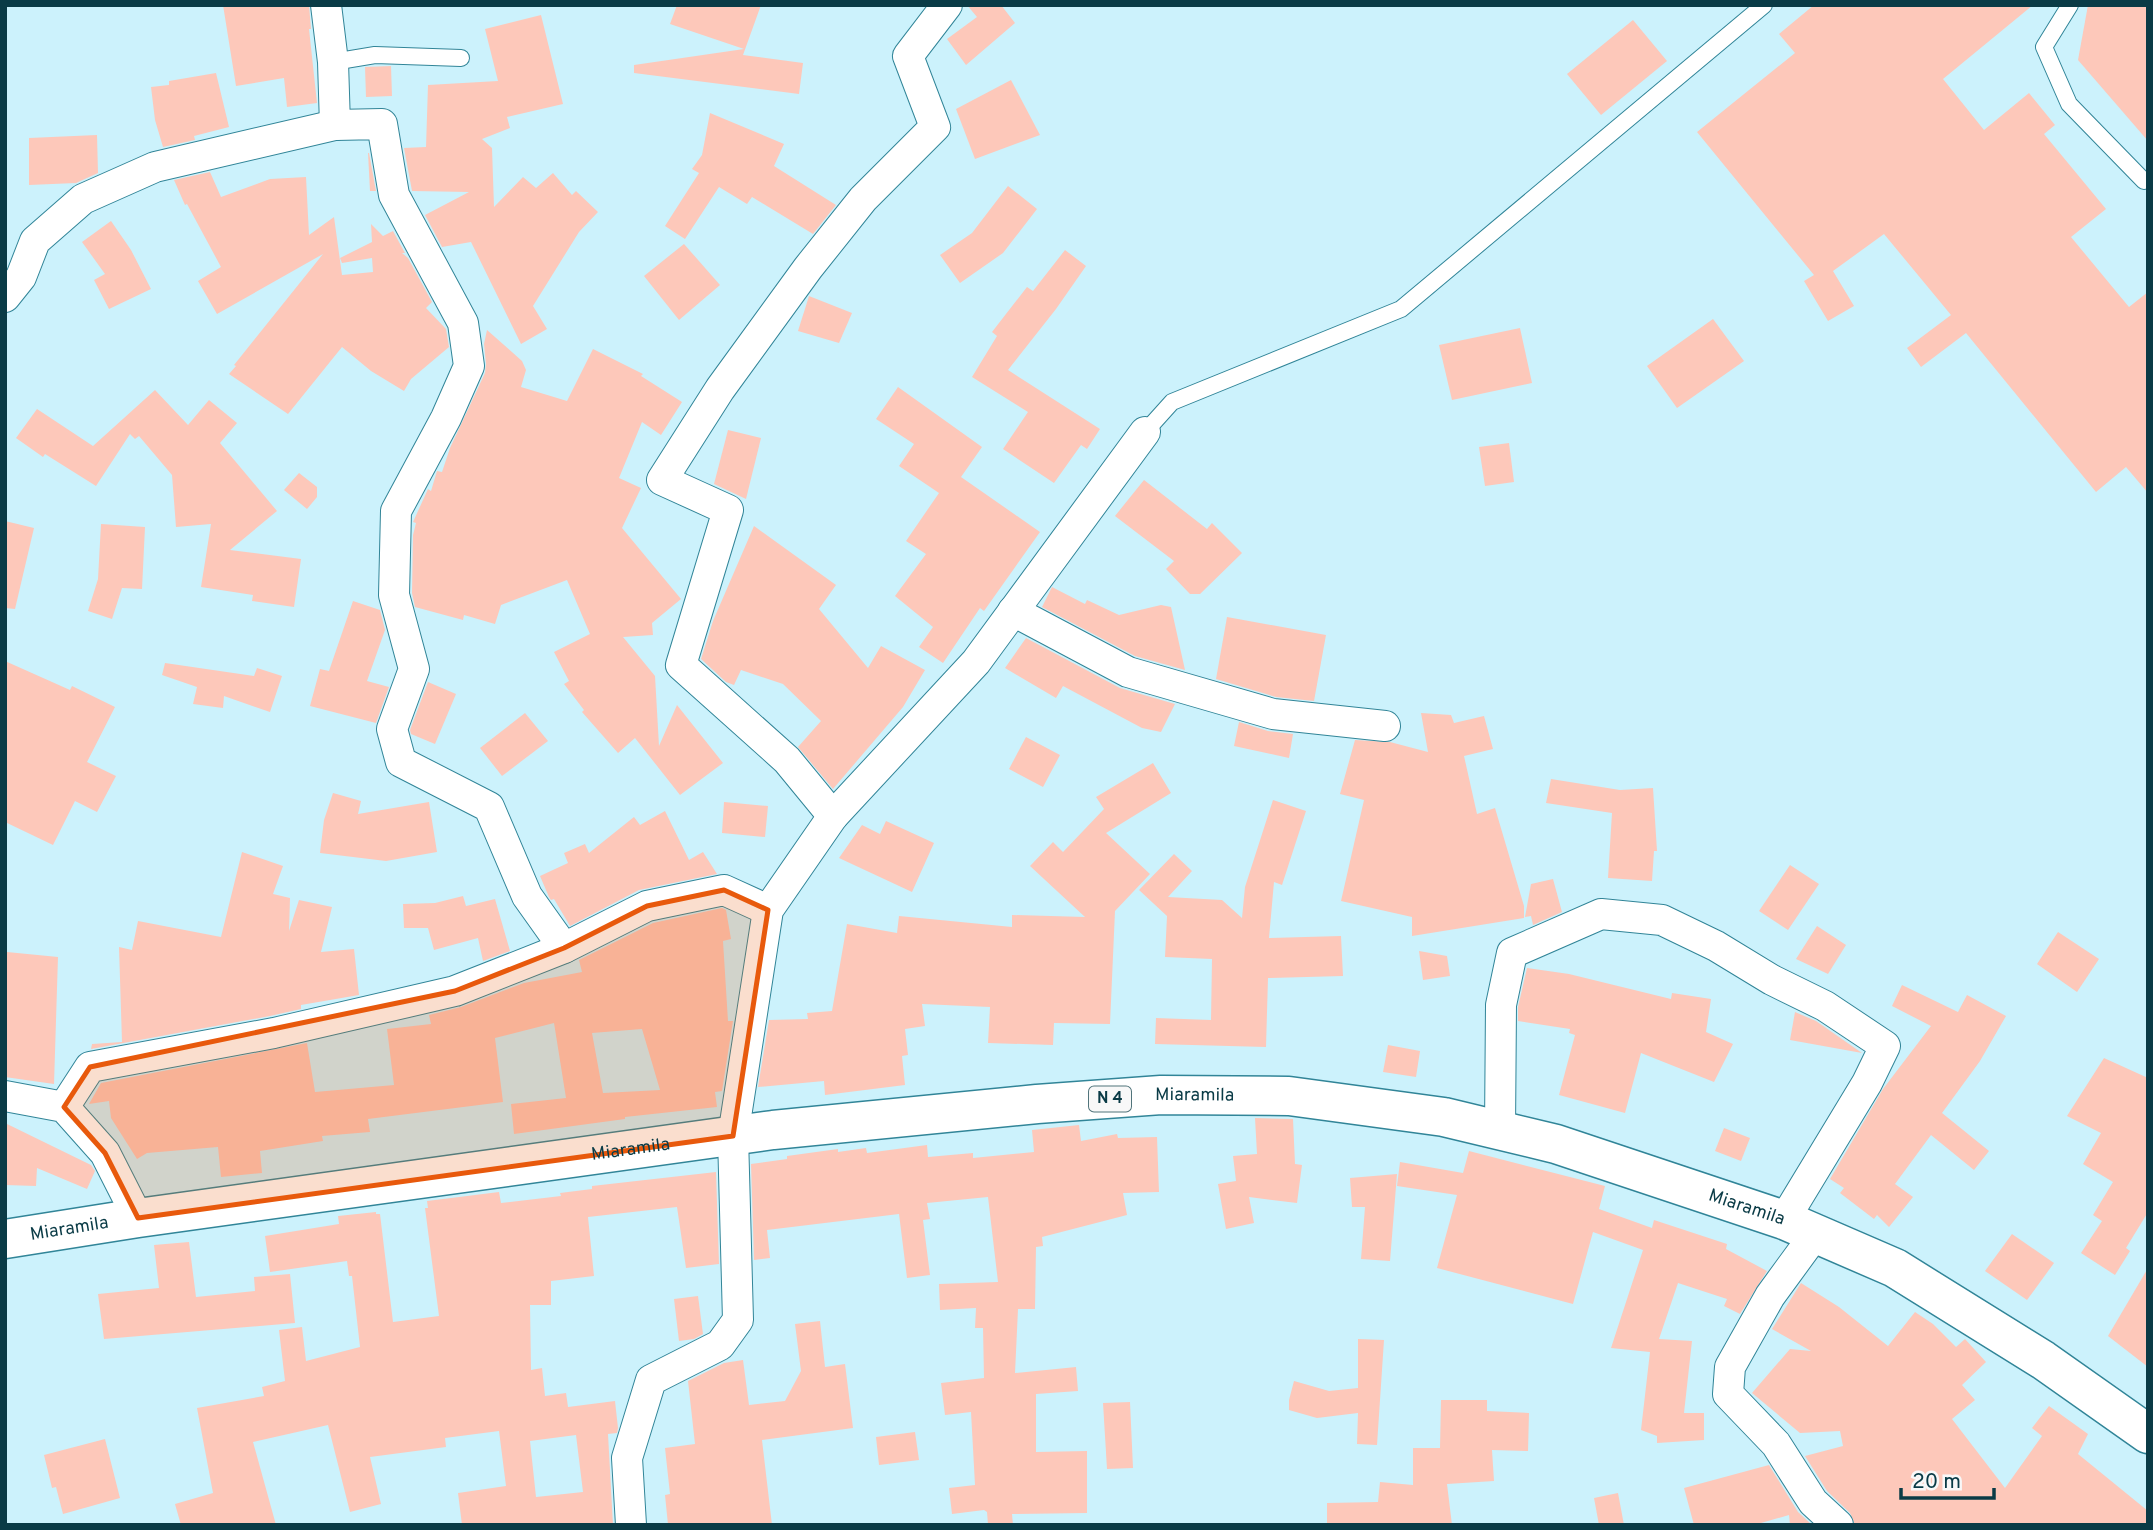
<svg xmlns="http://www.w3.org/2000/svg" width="2153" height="1530" viewBox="0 0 2153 1530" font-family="Overpass,sans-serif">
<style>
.building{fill:#fdc8ba;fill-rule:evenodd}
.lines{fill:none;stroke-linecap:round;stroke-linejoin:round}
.service-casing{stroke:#318598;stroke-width:18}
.minor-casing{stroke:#318598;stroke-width:32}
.primary-casing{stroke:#318598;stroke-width:41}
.service{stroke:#fff;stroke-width:16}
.minor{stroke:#fff;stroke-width:30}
.primary{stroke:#fff;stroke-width:38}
.marked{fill:#e8590c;fill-opacity:0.2;stroke:#e8590c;stroke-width:5;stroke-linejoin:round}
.labels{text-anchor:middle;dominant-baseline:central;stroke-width:7;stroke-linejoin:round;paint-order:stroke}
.shield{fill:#f8f8f8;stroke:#51747b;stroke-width:2}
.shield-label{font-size:16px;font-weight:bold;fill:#0a3b46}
.street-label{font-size:18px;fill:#0a3b46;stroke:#f8f8f8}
</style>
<rect width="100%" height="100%" fill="#ccf2fc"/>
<g class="building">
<path d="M223 5H309L311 29H309L317 103 287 107 284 78 236 86Z"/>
<path d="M677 5H761L743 55 803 63 799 94 634 73V65L744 49 670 24Z"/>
<path d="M967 5H1001L1015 23 966 65 947 39 977 17Z"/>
<path d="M1814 5H2033L1943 79 1984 130 2029 93 2055 125 2044 134 2106 209 2071 237 2129 307 2148 292V493L2126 467 2096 492 1966 333 1921 367 1907 348 1951 315 1884 234 1833 271 1854 306 1828 321 1804 281 1814 275 1697 132 1795 53 1779 34Z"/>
<path d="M2088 5H2148V141L2078 60Z"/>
<path d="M541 15 563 104 507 117 510 128 482 139 492 148 494 207 523 177 536 188 553 173 572 195 576 191 598 212 579 232 533 306 547 329 521 344 471 242 442 247 425 215 469 192 412 191 404 148 426 147 428 85 498 81 485 29Z"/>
<path d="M1633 20 1667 61 1601 115 1567 74Z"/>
<path d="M391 66 392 96 366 97 365 67Z"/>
<path d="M216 73 229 127 194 136 195 140 163 147 155 120 151 87 169 85V81Z"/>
<path d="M1011 80 1040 135 975 159 956 109Z"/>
<path d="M710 113 784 144 774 166 836 205 813 234 752 197 747 204 719 187 685 239 665 226 699 173 692 169 702 155Z"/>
<path d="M97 135 98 173 76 183 29 185V138Z"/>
<path d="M368 153H369L376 191H370Z"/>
<path d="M210 172 221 197 270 179 306 177 309 235 334 217 342 275 373 272 372 258 342 263 340 258 372 242 371 224 383 236 393 231 405 253H402L408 258 432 302 426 308 446 329 449 347 411 379 404 391 371 371 342 347 288 414 229 374 236 366 234 365 323 254 217 314 198 281 221 267 187 204 185 205 174 180Z"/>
<path d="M1008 186 1037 209 1003 253 960 283 940 255 972 233Z"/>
<path d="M111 221 131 250 151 289 109 309 94 280 105 274 82 242Z"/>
<path d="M684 244 720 285 679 320 644 276Z"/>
<path d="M1065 250 1086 266 1056 309 1008 370 1100 429 1087 449 1081 445 1054 483 1003 449 1028 412 972 377 997 336 992 332 1027 287 1033 291Z"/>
<path d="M809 296 852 313 839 343 798 331Z"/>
<path d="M1713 319 1744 361 1677 408 1647 366Z"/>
<path d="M1520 328 1532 383 1452 400 1439 345Z"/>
<path d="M487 330 522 361 526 370 521 387 567 401 593 349 643 374 641 376 682 402 661 435 642 422 619 478 641 488 622 528 681 599 652 623 653 635 623 637 655 676 659 746 677 705 723 763 680 795 635 738 618 753 582 712 584 710 564 684 569 681 554 652 590 634 567 580 501 605 495 624 464 615 463 620 415 607 412 593 413 535 416 523 413 522 428 489 431 491 437 471 442 472 450 448 485 373 486 364 484 344Z"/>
<path d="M898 387 982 447 961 477 1040 532 984 611 980 608 943 663 919 647 933 627 895 596 926 554 906 541 939 493 899 466 914 444 876 419Z"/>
<path d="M155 390 188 425 209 400 237 423 220 443 277 511 230 550 301 559 294 607 252 601 253 595 201 587 211 524 176 527 172 475 139 436 135 439 130 434 96 486 45 454 43 457 16 438 37 409 93 446Z"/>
<path d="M728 430 761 438 746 499 714 484Z"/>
<path d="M1509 443 1514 482 1485 486 1479 447Z"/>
<path d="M299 473 317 487V497L307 509 284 490Z"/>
<path d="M1144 480 1207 529 1212 523 1242 553 1200 594H1190L1166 569 1174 561 1115 516Z"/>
<path d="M5 521 34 528 15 609 5 608Z"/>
<path d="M101 524 145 527 142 589 122 588 112 619 88 611 98 579Z"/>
<path d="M754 526 836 585 819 609 868 668 881 646 925 670 903 707 833 789 798 747 821 721 783 684 741 670 734 685 726 682 701 659 713 621Z"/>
<path d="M1052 587 1085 604 1087 600 1119 615 1161 605 1171 607 1185 670 1135 656 1042 607Z"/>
<path d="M353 601 380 610 385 630 367 681 389 687 376 723 310 706 320 669 329 671Z"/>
<path d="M1227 617 1326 635 1314 701 1276 697 1216 679Z"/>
<path d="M1026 638 1120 688 1175 704 1161 732 1142 728 1063 686 1056 698 1005 668Z"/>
<path d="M5 661 70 690 72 686 115 707 87 762 116 776 97 812 75 801 53 845 5 822Z"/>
<path d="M165 663 254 676 257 668 282 676 270 712 224 696 223 708 193 704 197 687 162 675Z"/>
<path d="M428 682 456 694 435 744 411 734 410 730Z"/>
<path d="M525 713 548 741 502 776 480 748Z"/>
<path d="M1421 713 1451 715 1454 723 1484 716 1493 749 1464 756 1477 814 1495 808 1524 906V918L1412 936V917L1341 901 1364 800 1340 794 1355 740 1390 742 1428 752Z"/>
<path d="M1239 722 1268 731 1293 734 1289 758 1234 746Z"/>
<path d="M1026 737 1060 755 1043 787 1009 769Z"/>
<path d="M1153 763 1171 793 1106 833 1150 874 1115 911 1110 1024 1054 1023 1053 1045 988 1043 990 1007 922 1004 925 1026 905 1029 908 1055 902 1056 905 1085 825 1095 824 1081 758 1087 769 1020 808 1019 807 1013 832 1011 847 924 897 933 899 916 1012 927V915L1085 917 1030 866 1053 842 1063 852 1104 809 1096 797Z"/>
<path d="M1551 779 1620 790 1653 788 1657 851H1654L1652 881 1608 878 1612 813 1546 803Z"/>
<path d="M333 793 361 801 358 814 429 802 437 852 386 861 320 853 324 820Z"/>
<path d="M1273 800 1306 811 1282 885 1274 882 1269 938 1341 936 1343 976 1268 978 1266 1047 1155 1044 1156 1018 1211 1020 1212 959 1165 957 1167 916 1139 890 1174 854 1192 871 1168 897 1222 900 1242 918 1245 887Z"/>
<path d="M724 802 768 806 765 837 722 833Z"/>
<path d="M665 811 689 860 703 852 717 874 639 890 570 926 554 899 551 900 549 897 540 876 568 863 564 853 585 844 589 853 634 817 640 825Z"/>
<path d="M886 821 934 843 912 892 839 858 862 825 880 834Z"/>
<path d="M242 852 283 866 273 894 290 898 289 931 299 900 332 907 321 952 354 949 359 995 301 1005V1009L270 1016 91 1049 92 1044 122 1042 119 947 132 950 138 921 221 937Z"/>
<path d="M1790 865 1819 884 1788 930 1759 911Z"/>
<path d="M1553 879 1562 912 1533 925 1531 916 1525 917 1531 884Z"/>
<path d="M463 896 466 906 495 899 510 951 483 961 478 938 434 950 428 928H404L403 904 435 903Z"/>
<path d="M722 908 726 910 731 939 723 941 728 1021H733L722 1091 715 1092 717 1107 625 1117V1119L514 1134 511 1104 566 1098 554 1023 495 1038 503 1102 368 1119 370 1132 322 1136 323 1141 260 1151 262 1173 221 1177 218 1147 147 1153 137 1159 111 1118 109 1101 89 1104 101 1083 307 1043 315 1092 394 1085 387 1029 431 1024 429 1015 461 1007 524 983 582 972 579 960 653 923ZM642 1029 660 1090 603 1093 592 1033Z"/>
<path d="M1817 926 1846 945 1828 974 1796 959Z"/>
<path d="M2058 932 2099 959 2077 992 2037 964Z"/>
<path d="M1419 951 1447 956 1450 976 1423 980Z"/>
<path d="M7 952 58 957 54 1084 5 1077V972Z"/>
<path d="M1527 968 1569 974 1671 999 1672 993 1711 999 1706 1032 1733 1044 1714 1082 1641 1053 1625 1113 1559 1095 1575 1035 1569 1033 1570 1029 1518 1021V1007Z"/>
<path d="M1902 985 1958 1012 1967 995 2006 1016 1980 1061 1942 1113 1989 1151 1974 1170 1931 1135 1895 1184 1913 1197 1889 1227 1877 1215 1874 1219 1840 1193 1844 1188 1830 1179 1883 1089 1931 1026 1892 1006Z"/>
<path d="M1795 1012 1816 1021 1862 1053 1790 1040Z"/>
<path d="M1388 1045 1420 1051 1416 1077 1383 1072Z"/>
<path d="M2104 1058 2148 1078V1212L2126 1248 2130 1251 2115 1275 2081 1253 2102 1221 2093 1215 2113 1182 2083 1164 2101 1133 2067 1116Z"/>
<path d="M1255 1118 1293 1119 1295 1164 1302 1165 1297 1203 1249 1197 1254 1223 1226 1229 1218 1184 1236 1181 1233 1156 1257 1154Z"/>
<path d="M5 1123 91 1165 95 1171 87 1189 37 1168 36 1186 5 1185Z"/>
<path d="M1079 1125 1081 1141 1117 1134 1118 1138 1157 1137 1159 1192 1123 1193 1127 1215 1042 1237 1043 1246 1036 1247 1035 1309H1018L1015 1373 1076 1367 1078 1391 1036 1394V1452L1087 1451V1513L1012 1514 1013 1525H988L987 1512 984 1510 952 1514 949 1488 975 1485 971 1412 945 1415 941 1383 984 1378 983 1328H975L976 1308 940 1310 939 1284 998 1282 988 1197 927 1203 930 1219 923 1220 930 1275 907 1278 899 1214 767 1230 770 1258 754 1260 751 1164 787 1159V1156L838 1149V1152L866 1148 867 1153 927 1145 928 1157 973 1153V1158L1034 1152 1032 1130Z"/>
<path d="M1724 1128 1750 1138 1741 1161 1715 1151Z"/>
<path d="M1469 1151 1605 1186 1599 1209 1652 1228 1654 1220 1727 1244 1726 1249 1767 1271 1740 1314 1724 1306 1727 1299 1678 1283 1659 1339 1692 1341 1684 1413H1704V1440L1657 1443V1436L1641 1430 1650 1352 1611 1348 1643 1250 1593 1232 1573 1304 1437 1268 1457 1195 1397 1186 1400 1162 1463 1173Z"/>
<path d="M716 1172 719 1264 686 1268 677 1207 588 1217 594 1276 551 1281V1305H530L531 1370 542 1368 545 1396 566 1393 568 1407 615 1401 618 1428 617 1433 608 1434 613 1525H462L458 1493 506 1486 499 1431 445 1438 446 1447 370 1457 381 1504 350 1512 328 1425 253 1442 276 1525H181L175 1504 213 1493 197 1408 264 1396 262 1387 285 1381 279 1330 302 1327 306 1361 360 1347 352 1276H349L347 1261 270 1272 265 1236 339 1224 338 1216 376 1212V1214H380L393 1322 439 1316 425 1208H428L427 1201 499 1192 501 1203 561 1196 560 1193 592 1189V1186ZM576 1435 583 1492 536 1497 530 1441Z"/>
<path d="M1397 1174 1390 1261 1361 1259 1365 1207H1352L1350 1178Z"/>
<path d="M2012 1234 2054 1263 2027 1300 1985 1271Z"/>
<path d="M189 1242 196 1297 255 1291 254 1277 290 1274 295 1323 104 1339 98 1294 159 1288 154 1245Z"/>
<path d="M2148 1268V1367L2108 1336Z"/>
<path d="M1801 1283 1839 1307 1888 1346 1915 1312 1933 1324 1956 1347 1965 1339 1986 1362 1962 1385 1975 1400 1952 1419 2005 1488 2042 1436 2032 1428 2049 1406 2088 1434 2078 1454 2148 1511V1525H1855L1850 1513 1827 1491 1805 1456 1843 1446 1840 1431 1800 1433 1752 1393 1790 1349 1811 1351 1772 1329Z"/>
<path d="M698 1296 703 1334 694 1339 679 1341 674 1299Z"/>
<path d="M820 1321 825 1367 845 1364 853 1428 762 1440 772 1525H668L665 1495 670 1494 665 1448 695 1444 688 1381 724 1363 743 1360 749 1405 785 1401 801 1371 795 1324Z"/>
<path d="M1358 1339 1384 1340 1377 1445 1357 1444 1358 1413 1317 1418 1289 1410V1400L1294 1381 1329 1391 1358 1388Z"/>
<path d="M1441 1400H1487V1411L1529 1413 1528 1451 1492 1450 1494 1481 1447 1484 1452 1525H1327V1503L1378 1502 1380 1482 1413 1485V1448H1440Z"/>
<path d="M1130 1402 1133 1468 1107 1469 1103 1403Z"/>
<path d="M915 1432 919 1460 879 1465 876 1437Z"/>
<path d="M105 1439 120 1498 63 1514 56 1487 52 1488 44 1455Z"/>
<path d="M1769 1465 1798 1512 1812 1525H1790L1789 1515 1754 1525H1694L1684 1488Z"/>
<path d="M1618 1493 1624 1525H1599L1594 1498Z"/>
</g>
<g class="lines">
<defs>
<g id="service">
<path d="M2070 5 2044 47 2069 104 2144 181"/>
<path d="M333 62 375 55 461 58"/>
<path d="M1145 432 1172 402 1401 309 1764 5"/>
</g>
<g id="minor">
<path d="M326 5 333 62 335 125"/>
<path d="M5 297 21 277 35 241 83 199 155 167 335 125 382 124 394 195 463 323 469 366 446 418 396 511 394 595 414 669 392 729 401 762 489 807 527 896 564 948"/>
<path d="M1013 611 1128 672 1273 714 1385 726"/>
<path d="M833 816 787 760 681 665 728 510 662 480 720 389 808 268 863 199 935 127 908 56 947 5"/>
<path d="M5 1096 64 1107 105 1153 138 1218"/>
<path d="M64 1107 90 1067 274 1033 455 991 564 948 647 906 724 890 768 910"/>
<path d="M1500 1131 1501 1005 1512 953 1601 914 1662 920 1716 946 1772 980 1825 1006 1885 1046 1867 1083 1784 1220"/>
<path d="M1816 1233 1770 1296 1730 1367 1728 1394 1776 1444 1813 1502 1838 1525"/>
<path d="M631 1525 627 1458 651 1380 720 1345 738 1320 733 1136 768 910 833 816 976 662 1145 432"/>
</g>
<g id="primary">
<path id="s1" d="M5 1239 138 1218 773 1130 1037 1104 1161 1095 1289 1096 1444 1117 1556 1144 1784 1220 1895 1268 2043 1360 2148 1434"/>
</g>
</defs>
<use href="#service" class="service-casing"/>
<use href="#minor" class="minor-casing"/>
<use href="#primary" class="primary-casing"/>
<use href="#service" class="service"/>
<use href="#minor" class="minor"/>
<use href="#primary" class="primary"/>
</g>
<path class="marked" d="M724 890 768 910 733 1136 138 1218 105 1153 64 1107 90 1067 455 991 564 948 647 906Z"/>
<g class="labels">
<rect class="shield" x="1089" y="1086.5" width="42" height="25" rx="5"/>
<g class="shield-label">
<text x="1110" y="1099">N 4</text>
</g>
<g class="street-label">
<text stroke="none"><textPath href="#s1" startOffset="1199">Miaramila</textPath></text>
<text stroke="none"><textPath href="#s1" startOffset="632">Miaramila</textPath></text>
<text stroke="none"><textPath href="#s1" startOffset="1766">Miaramila</textPath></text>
<text stroke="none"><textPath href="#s1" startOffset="65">Miaramila</textPath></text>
</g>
</g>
<rect width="2153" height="1530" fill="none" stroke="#0a3b46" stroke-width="14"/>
<path d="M1901 1488v10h93v-10" fill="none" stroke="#0a3b46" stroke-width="3.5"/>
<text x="1912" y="1488" font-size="21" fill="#0a3b46" stroke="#f8f8f8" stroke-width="5" paint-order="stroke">20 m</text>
</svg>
